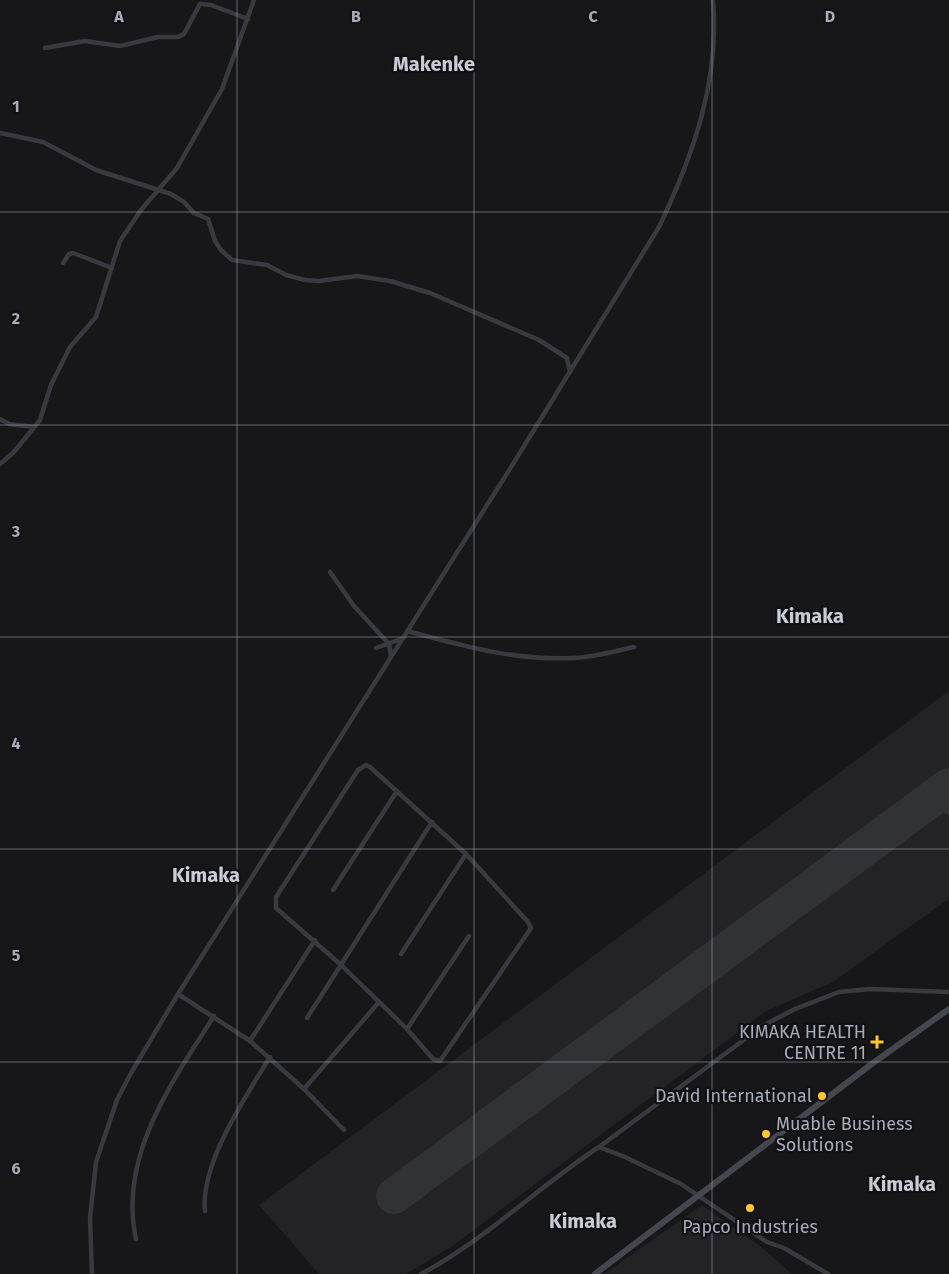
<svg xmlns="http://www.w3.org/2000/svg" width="949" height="1274" viewBox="0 0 949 1274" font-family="'Fira Sans',sans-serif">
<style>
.built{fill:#232326}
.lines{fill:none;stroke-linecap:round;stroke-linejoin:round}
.taxiway{stroke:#303236;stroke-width:15}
.runway{stroke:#303236;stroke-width:36}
.street{stroke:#393a40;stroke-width:4.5}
.secondary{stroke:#45474e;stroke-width:6}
.grid{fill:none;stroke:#a8acba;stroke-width:1;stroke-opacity:0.55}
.poi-dot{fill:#fec72a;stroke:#121214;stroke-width:2}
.labels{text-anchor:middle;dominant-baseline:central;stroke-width:4.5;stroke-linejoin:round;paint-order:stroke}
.poi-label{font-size:18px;fill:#a8acba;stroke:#121214;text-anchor:end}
.quarter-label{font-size:20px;font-weight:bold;fill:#c9ccd5;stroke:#121214}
.grid-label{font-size:16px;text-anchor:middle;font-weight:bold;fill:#a8acba;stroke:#121214;stroke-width:4.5;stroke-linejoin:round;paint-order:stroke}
</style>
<rect width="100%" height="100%" fill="#171719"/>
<g class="built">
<path d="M949 691V902L947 900 833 982 766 1011 451 1247 406 1274H319L259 1205Z"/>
<path d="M702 1205 761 1247 792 1274H604Z"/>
</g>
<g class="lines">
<path class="taxiway" d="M939 794 949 807"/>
<path class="runway" d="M394 1196 949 786"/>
<g class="street">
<path d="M45 48 85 41 120 46 158 37H178L184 34 200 4 211 5 248 19"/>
<path d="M0 133 43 142 96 170 171 194 184 202 194 213 208 219 215 241 221 250 232 260 267 265 286 275 305 280 319 281 357 276 390 281 430 293 539 340 567 358 570 372"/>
<path d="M63 263 69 254 73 253 112 268"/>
<path d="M0 419 9 424 34 427"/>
<path d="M0 464 14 452 40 420 51 385 70 347 96 317 120 241 141 210 177 168 222 89 254 0"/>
<path d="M330 572 354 606 389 644 391 657"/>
<path d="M407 631C463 646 516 661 574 658 594 657 615 651 634 647"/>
<path d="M376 648 401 639"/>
<path d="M366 765 370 767 466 854 528 922 531 928 440 1061 433 1059 407 1029 340 964 276 908V897L358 770Z"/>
<path d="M333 890 397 791"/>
<path d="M401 954 466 854"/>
<path d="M178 994 250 1041 304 1089 344 1130"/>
<path d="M307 1018 432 822"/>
<path d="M407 1029 469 936"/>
<path d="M250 1041 315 940"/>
<path d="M304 1089 379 1002"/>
<path d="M599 1147 764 1025 795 1009 839 992 870 989 949 992"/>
<path d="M205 1211C200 1164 246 1096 270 1057"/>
<path d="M136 1239C118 1157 172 1082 214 1016"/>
<path d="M92 1274 90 1218 96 1162 117 1100 131 1073 178 994 513 464 659 227C693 156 720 80 713 0"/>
<path d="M421 1274C485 1240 538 1187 599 1147L625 1157 681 1184 767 1242 784 1248 828 1274"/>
</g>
<path class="secondary" d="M595 1274 873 1063 949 1009"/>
</g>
<path class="grid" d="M237 0V1274M474 0V1274M712 0V1274M0 212H949M0 425H949M0 637H949M0 849H949M0 1062H949"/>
<g class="poi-dot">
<path d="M874.5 1034.5h5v5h5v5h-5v5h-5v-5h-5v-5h5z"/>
<circle cx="822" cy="1096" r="5"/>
<circle cx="766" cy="1134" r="5"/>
<circle cx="750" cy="1208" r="5"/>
</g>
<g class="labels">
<g class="poi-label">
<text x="866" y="1032">KIMAKA HEALTH<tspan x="866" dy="21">CENTRE 11</tspan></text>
<text x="812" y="1096">David International</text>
<text x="776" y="1124" text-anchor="start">Muable Business<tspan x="776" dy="21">Solutions</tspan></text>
<text x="750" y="1227" text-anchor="middle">Papco Industries</text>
</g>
<g class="quarter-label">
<text x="434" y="64">Makenke</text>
<text x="810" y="616">Kimaka</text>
<text x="206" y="875">Kimaka</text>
<text x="902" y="1184">Kimaka</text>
<text x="583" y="1221">Kimaka</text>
</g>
</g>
<g class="grid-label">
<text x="119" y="22">A</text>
<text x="356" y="22">B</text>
<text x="593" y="22">C</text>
<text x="830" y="22">D</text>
<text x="16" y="112">1</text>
<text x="16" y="324">2</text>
<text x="16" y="537">3</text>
<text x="16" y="749">4</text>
<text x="16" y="961">5</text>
<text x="16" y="1174">6</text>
</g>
</svg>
